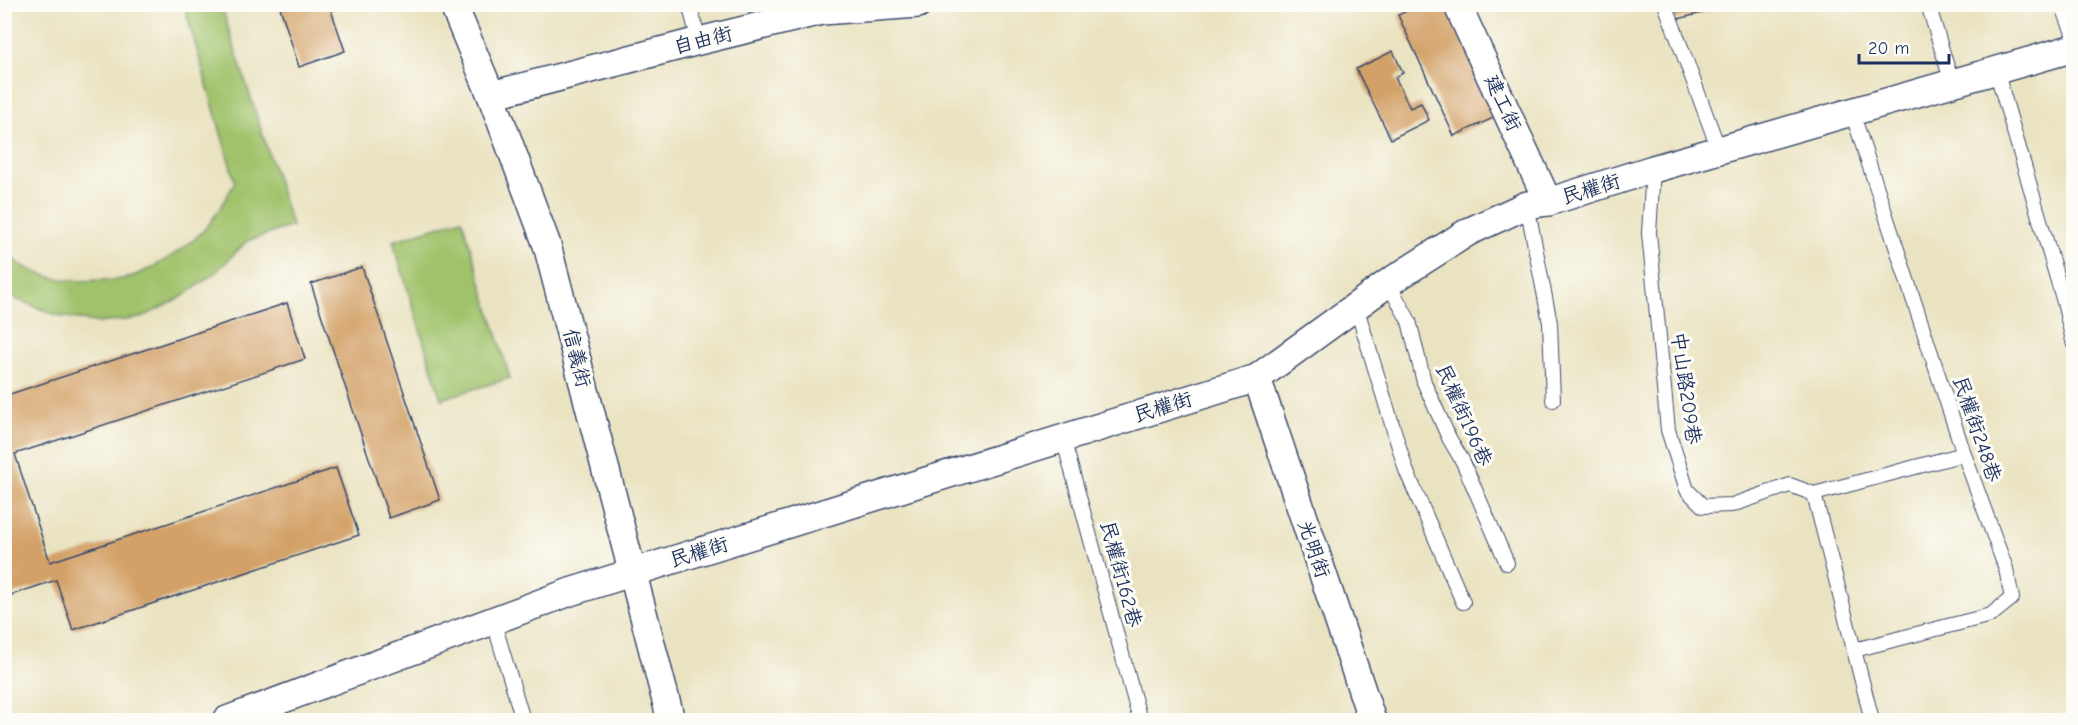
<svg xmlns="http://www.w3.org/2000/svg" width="2078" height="725" viewBox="0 0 2078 725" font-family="'Comic Neue','LXGW WenKai TC',sans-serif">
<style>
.green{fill:#a0c26b;stroke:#5e7864;stroke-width:1.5}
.building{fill:#d3a167}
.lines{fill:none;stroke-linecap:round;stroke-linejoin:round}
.lane-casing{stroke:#3a4a6d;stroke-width:16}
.street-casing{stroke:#3a4a6d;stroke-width:30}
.lane{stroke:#fff;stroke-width:14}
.street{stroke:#fff;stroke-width:27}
.labels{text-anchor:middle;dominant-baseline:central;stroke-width:6;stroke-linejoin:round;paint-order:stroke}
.street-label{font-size:20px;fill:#1b2f5e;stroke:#fdfcf7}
</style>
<rect width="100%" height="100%" fill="#fdfcf7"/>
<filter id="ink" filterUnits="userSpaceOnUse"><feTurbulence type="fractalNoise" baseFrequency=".0167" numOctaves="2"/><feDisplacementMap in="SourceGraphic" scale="12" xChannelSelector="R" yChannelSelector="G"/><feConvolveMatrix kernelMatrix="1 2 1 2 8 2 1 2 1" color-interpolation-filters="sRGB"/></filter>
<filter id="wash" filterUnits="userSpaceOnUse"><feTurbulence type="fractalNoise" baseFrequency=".008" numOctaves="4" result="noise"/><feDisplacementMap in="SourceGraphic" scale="24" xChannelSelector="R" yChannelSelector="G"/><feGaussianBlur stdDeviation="1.35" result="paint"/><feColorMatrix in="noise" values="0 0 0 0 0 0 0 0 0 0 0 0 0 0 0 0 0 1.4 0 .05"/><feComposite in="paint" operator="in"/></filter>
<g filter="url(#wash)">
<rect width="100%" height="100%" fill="#eae3c1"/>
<g class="green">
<path d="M184 5H221L292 226 247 241 215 273 182 297 141 318 99 323 56 315 11 297 5 290V253C33 277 63 283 100 280 107 280 115 280 123 279 148 273 184 250 202 232 216 217 226 199 235 182Z"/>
<path d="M462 219 510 378 441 399 393 241Z"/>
</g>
<g id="blocks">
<g class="building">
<path d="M279 4H329L345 51 299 67Z"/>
<path d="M1422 4H1449L1500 115 1454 136 1398 15Z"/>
<path d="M1665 4H1734V5L1670 21Z"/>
<path d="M1393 51 1403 73 1395 77 1410 108 1421 103 1429 120 1391 139 1356 69Z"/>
<path d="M362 267 440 500 389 518 311 284Z"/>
<path d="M287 303 305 359 15 454 50 562 336 468 359 535 73 630 56 580 11 595 4 576V396Z"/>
</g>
</g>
</g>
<g filter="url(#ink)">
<use href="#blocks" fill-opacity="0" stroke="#3a4a6d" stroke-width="1.5"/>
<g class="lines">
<defs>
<g id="lane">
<path d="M689 4 699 41"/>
<path d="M1665 4 1719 150"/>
<path d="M1928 4 1952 83"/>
<path d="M2062 4 2074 36"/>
<path d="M1996 70 2064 302 2074 345"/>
<path d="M1852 112 1964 454 2006 569 2012 598 1991 615 1854 650"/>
<path d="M1653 169 1649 233 1668 430 1687 490 1703 506 1732 505 1790 485 1814 494 1872 720"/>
<path d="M1527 205 1550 323 1553 400"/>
<path d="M1388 283 1409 321 1424 382 1449 438 1463 462 1507 563"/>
<path d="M1356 306 1406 470 1463 602"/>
<path d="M1063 438 1140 720"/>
<path d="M1814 494 1964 454"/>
<path d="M493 620 523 720"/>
</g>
<g id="street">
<path d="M453 4 491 95 547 245 671 720"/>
<path d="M1457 4 1548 202"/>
<path d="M491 95 699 41 822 11 918 4"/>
<path d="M1257 378 1372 720"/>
<path d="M227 720 570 592 1257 378 1388 283 1468 232 1527 205 1548 202 1653 169 2074 48"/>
</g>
</defs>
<use href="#lane" class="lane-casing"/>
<use href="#street" class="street-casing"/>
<use href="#lane" class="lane"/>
<use href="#street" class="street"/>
</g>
</g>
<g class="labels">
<g class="street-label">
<text transform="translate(703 40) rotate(-14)">自由街</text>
<text transform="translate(1503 103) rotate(65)">建工街</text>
<text transform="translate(1591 189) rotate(-17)">民權街</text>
<text transform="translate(577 358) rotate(76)">信義街</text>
<text transform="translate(1686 388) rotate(82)">中山路209巷</text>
<text transform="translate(1163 407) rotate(-17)">民權街</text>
<text transform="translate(1464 415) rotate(66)">民權街196巷</text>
<text transform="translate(1977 429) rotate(71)">民權街248巷</text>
<text transform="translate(1314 549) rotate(71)">光明街</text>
<text transform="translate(699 552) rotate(-17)">民權街</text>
<text transform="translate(1121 574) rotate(75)">民權街162巷</text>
</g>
</g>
<rect width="2078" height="725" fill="none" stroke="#fdfcf7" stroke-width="24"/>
<path d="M1859 54v9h90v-9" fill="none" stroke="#1b2f5e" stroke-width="3"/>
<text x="1868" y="54" font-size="18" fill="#1b2f5e" stroke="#fdfcf7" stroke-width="4.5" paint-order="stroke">20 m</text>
</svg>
